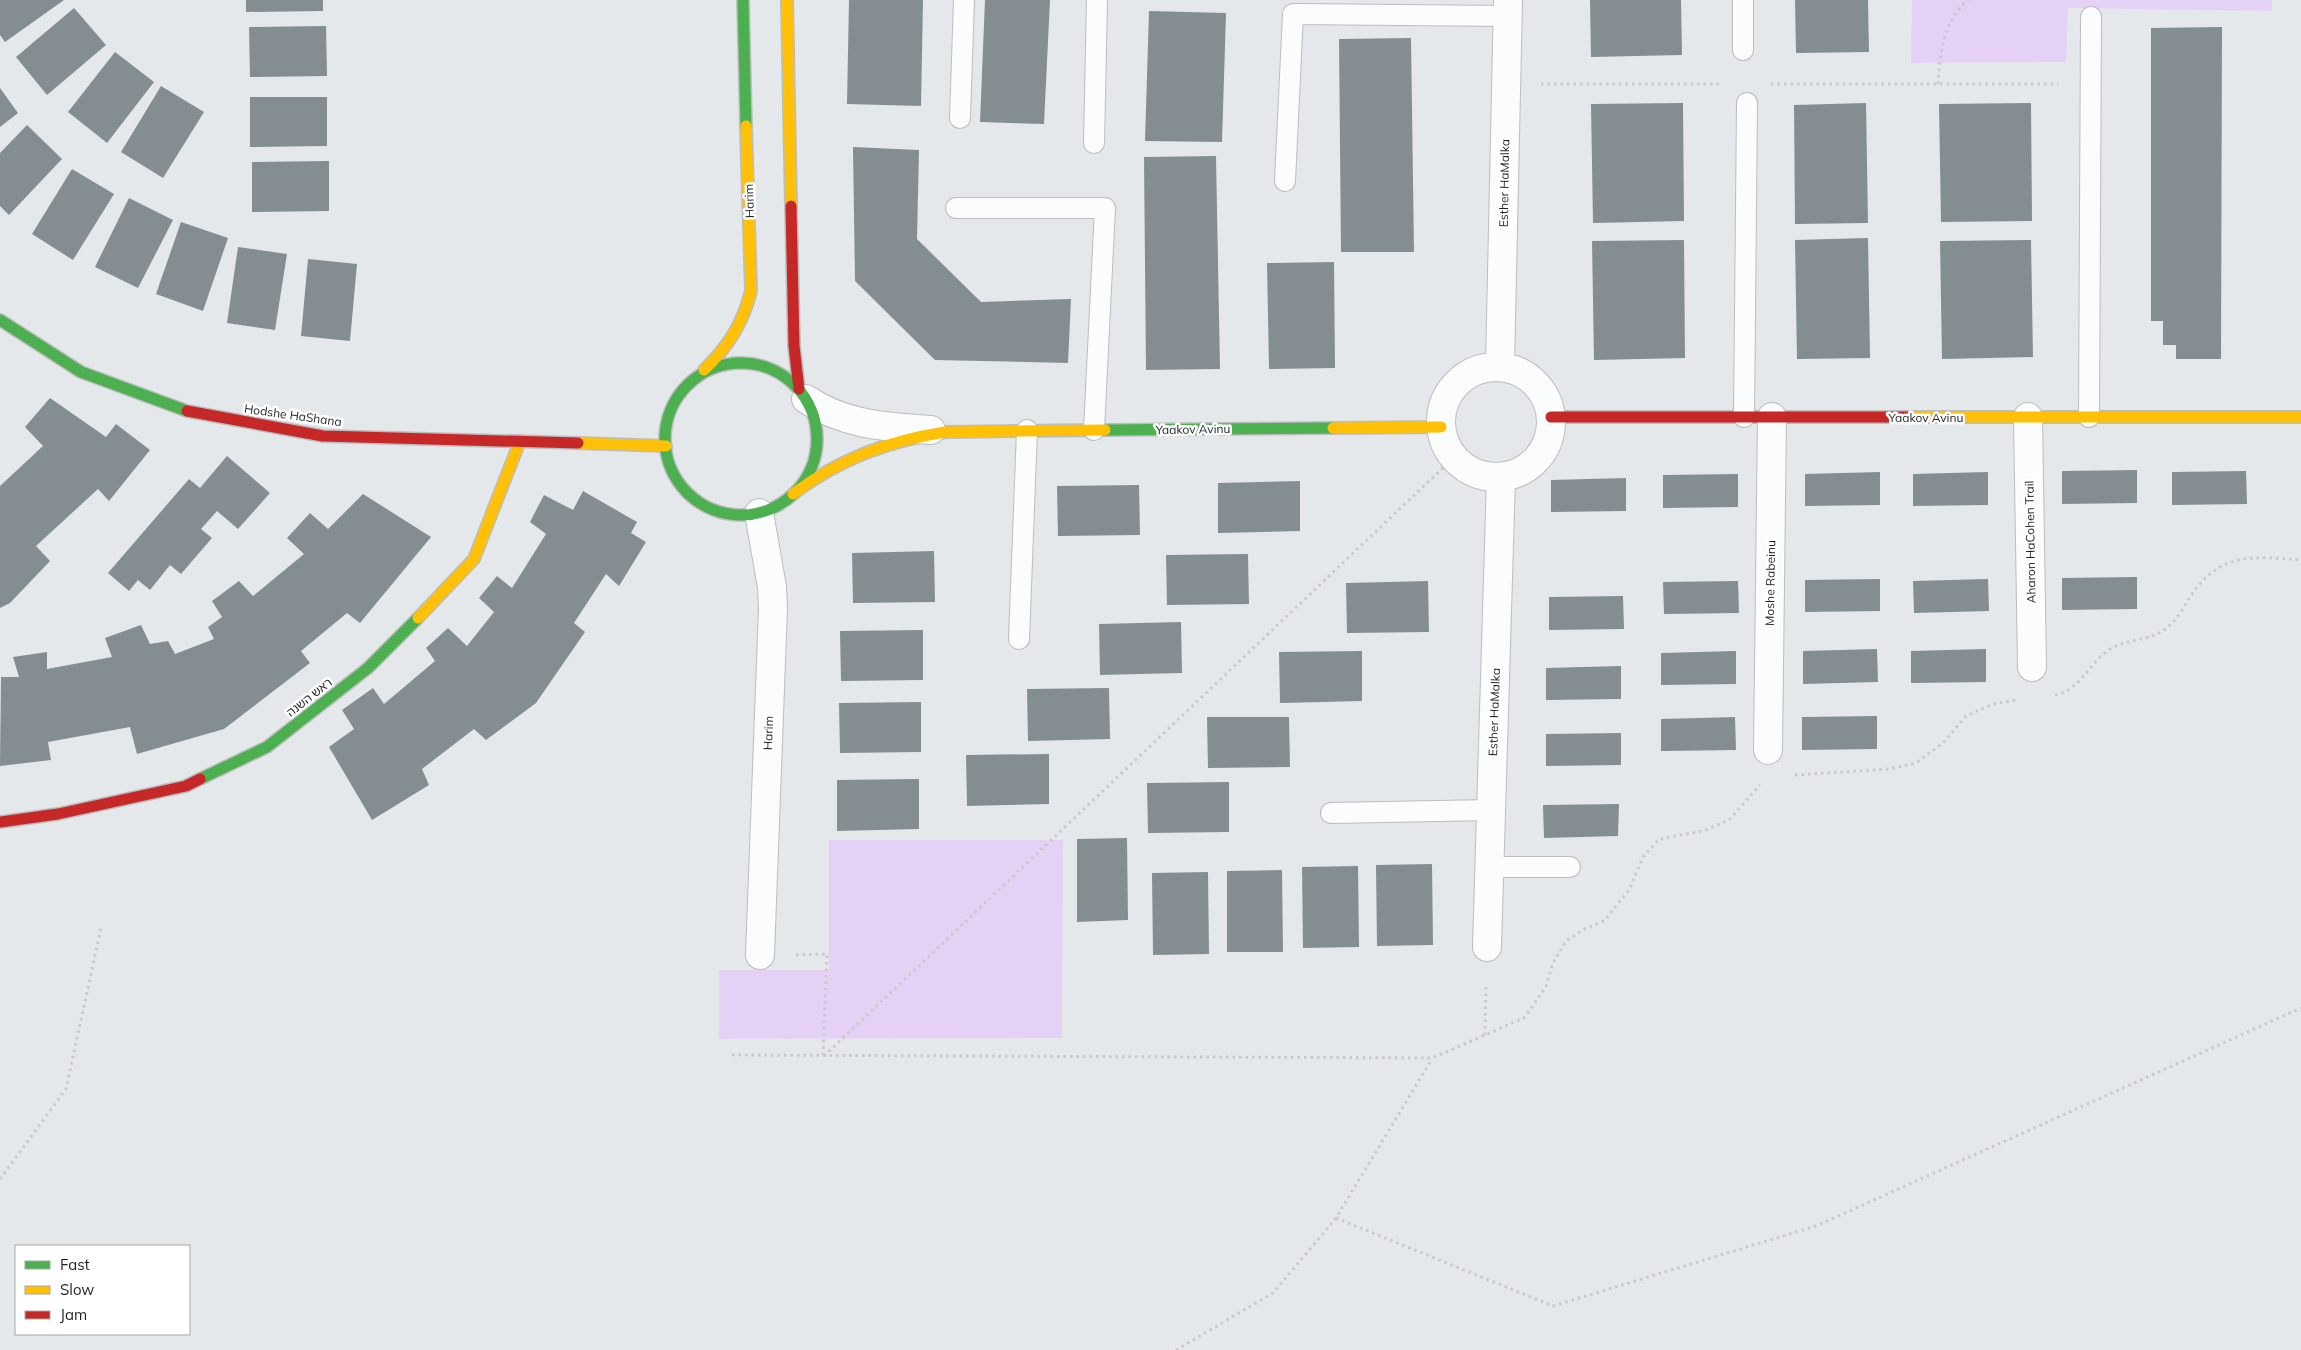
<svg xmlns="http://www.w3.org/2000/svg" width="2301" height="1350" viewBox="0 0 2301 1350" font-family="Mulish,'Noto Sans Hebrew',sans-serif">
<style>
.green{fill:#e6d1f6}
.building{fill:#848d91}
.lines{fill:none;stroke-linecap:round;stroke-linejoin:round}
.lane-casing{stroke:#bbbdbf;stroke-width:22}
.street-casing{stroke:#bbbdbf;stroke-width:30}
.fast-casing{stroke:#bbbdbf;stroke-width:14}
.slow-casing{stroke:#bbbdbf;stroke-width:14}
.jam-casing{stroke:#bbbdbf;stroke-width:14}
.path{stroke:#c8c9ca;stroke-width:3;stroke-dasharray:2.5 4;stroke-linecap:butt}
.lane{stroke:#fbfcfc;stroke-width:20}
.street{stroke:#fbfcfc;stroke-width:28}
.fast{stroke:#4caf50;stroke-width:11}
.slow{stroke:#ffc107;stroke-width:11}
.jam{stroke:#c62828;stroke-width:11}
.labels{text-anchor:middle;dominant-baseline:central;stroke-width:5;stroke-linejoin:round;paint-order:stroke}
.street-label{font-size:12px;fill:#1e2022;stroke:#fff}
</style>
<rect width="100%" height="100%" fill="#e5e8eb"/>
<g class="green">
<path d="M1912 0H2272V11L2068 8 2066 62 1911 63Z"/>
<path d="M829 840H1063L1062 1038 719 1039V970H829Z"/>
</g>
<g class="building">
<path d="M0 0H64L5 42 0 35Z"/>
<path d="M246 0H323V11L246 12Z"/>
<path d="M849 0H923L921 106 847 104Z"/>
<path d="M985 0H1050L1044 124 980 122Z"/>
<path d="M1590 0H1681L1682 55 1591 57Z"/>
<path d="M1795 0H1868L1869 52 1796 53Z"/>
<path d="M74 8 106 45 47 95 16 57Z"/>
<path d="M1149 11 1226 13 1222 142 1145 141Z"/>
<path d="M326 26 327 76 250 77 249 27Z"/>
<path d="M2222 27 2221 359H2176V345H2163V321H2151V28Z"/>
<path d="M1411 38 1414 252H1341L1339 39Z"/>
<path d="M115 52 154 82 107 143 68 112Z"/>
<path d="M161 86 204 112 163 178 121 152Z"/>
<path d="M0 88 18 113 0 127Z"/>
<path d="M250 97H327V146L250 147Z"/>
<path d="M1683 103 1684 221 1593 223 1591 104Z"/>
<path d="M1866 103 1868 223 1795 224 1794 105Z"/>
<path d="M2031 103 2032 221 1941 222 1939 104Z"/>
<path d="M27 125 62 159 9 215 0 206V153Z"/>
<path d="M853 147 919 150 917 239 981 302 1071 299 1068 363 935 360 855 281Z"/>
<path d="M1216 156 1220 369 1146 370 1144 157Z"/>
<path d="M329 161V211L252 212V162Z"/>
<path d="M72 169 114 194 73 260 32 234Z"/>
<path d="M129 198 173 220 138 288 95 267Z"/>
<path d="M181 222 228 238 203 311 156 294Z"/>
<path d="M1868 238 1870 358 1797 359 1795 240Z"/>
<path d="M1684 240 1685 358 1594 360 1592 241Z"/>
<path d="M2031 240 2033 357 1942 359 1940 241Z"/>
<path d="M238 247 287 254 275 330 227 323Z"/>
<path d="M308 259 357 264 350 341 301 336Z"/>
<path d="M1334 262 1335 368 1269 369 1267 263Z"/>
<path d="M50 398 106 437 116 424 150 450 109 501 98 489 36 546 50 561 10 603 0 608V486L43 446 25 427Z"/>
<path d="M227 456 270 493 238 529 217 511 201 529 212 538 181 574 170 565 150 590 138 580 129 591 108 573 189 479 200 488Z"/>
<path d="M2137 470V503L2062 504V471Z"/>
<path d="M2246 471 2247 504 2172 505V472Z"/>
<path d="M1880 472V505L1805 506V474Z"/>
<path d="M1988 472V505L1913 506V474Z"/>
<path d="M1738 474V507L1663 508V475Z"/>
<path d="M1626 478V511L1551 512V480Z"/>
<path d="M1300 481V531L1218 533V483Z"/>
<path d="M1139 485 1140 535 1058 536 1057 486Z"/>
<path d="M583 491 637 522 631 533 646 542 619 586 606 574 574 623 585 632 536 703 486 740 474 729 422 769 429 785 372 820 329 747 354 729 342 710 373 688 384 704 435 661 426 648 448 628 467 646 494 612 479 598 497 576 512 588 546 534 530 522 544 495 573 510Z"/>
<path d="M363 494 431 537 360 623 347 613 301 651 310 663 224 729 137 754 130 727 48 742 51 760 0 766 1 677H19L13 657 47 652V669L112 657 105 638 141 625 150 644 168 641 175 654 214 639 208 627 222 617 212 601 239 581 253 596 304 554 287 538 310 513 328 529Z"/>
<path d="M934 551 935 602 853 603 852 553Z"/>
<path d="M1248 554 1249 604 1167 605 1166 555Z"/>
<path d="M2137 577V609L2062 610V578Z"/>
<path d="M1880 579V611L1805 612V580Z"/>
<path d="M1988 579 1989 611 1914 613 1913 581Z"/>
<path d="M1428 581 1429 632 1347 633 1346 583Z"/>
<path d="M1738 581 1739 613 1664 614 1663 582Z"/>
<path d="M1623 596 1624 629 1549 630V597Z"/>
<path d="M1181 622 1182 673 1100 675 1099 624Z"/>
<path d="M923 630V680L841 681 840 631Z"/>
<path d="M1877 649 1878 682 1803 684V651Z"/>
<path d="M1986 649V682L1911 683V651Z"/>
<path d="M1362 651V701L1280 703 1279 652Z"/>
<path d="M1736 651V684L1661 685V653Z"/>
<path d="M1621 666V699L1546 700V668Z"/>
<path d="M1109 688 1110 739 1028 741 1027 689Z"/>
<path d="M921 702V752L840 753 839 703Z"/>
<path d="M1877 716V749L1802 750V717Z"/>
<path d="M1207 717H1289L1290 767 1208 768Z"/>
<path d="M1735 717 1736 750 1661 751V719Z"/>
<path d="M1621 733V765L1546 766V734Z"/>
<path d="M1049 754V804L967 806 966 755Z"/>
<path d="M919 779V829L837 831V780Z"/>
<path d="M1229 782V832L1148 833 1147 783Z"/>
<path d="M1619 804 1618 836 1544 838 1543 805Z"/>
<path d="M1127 838 1128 920 1077 922V839Z"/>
<path d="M1432 864 1433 945 1377 946 1376 865Z"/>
<path d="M1358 866 1359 947 1303 948 1302 867Z"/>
<path d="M1282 870 1283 952H1227V871Z"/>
<path d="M1208 872 1209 954 1153 955 1152 873Z"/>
</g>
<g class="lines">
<defs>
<g id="lane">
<path d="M1743 0V50"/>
<path d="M960 118 964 0"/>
<path d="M1094 143 1097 0"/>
<path d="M1285 181 1293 14 1507 16"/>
<path d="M956 208H1105L1094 430"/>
<path d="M1744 417 1747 103"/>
<path d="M2089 417 2091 17"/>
<path d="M1019 639 1027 430"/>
<path d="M1331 813 1491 810"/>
<path d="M1489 867H1570"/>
</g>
<g id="street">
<path d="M1500 366 1508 0"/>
<circle cx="1496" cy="422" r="55"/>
<path d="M806 399C844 425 886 427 931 430"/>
<path d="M2028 417 2032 667"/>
<path d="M759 513 772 587 773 608 760 955"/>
<path d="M1768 750 1772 417"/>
<path d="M1487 947 1501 477"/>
</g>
<g id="fast">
<path d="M743 0 746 126"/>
<path d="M0 320 81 372 187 411"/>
<circle cx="741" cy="439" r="76"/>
<path d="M1105 430 1333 428"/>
<path d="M200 779 267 747 368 668 418 618"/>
</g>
<g id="slow">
<path d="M787 0 791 206"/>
<path d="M704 370C728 347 743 323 751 291L746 126"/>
<path d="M1910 417H2301"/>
<path d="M1333 428 1441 427"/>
<path d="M578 443 666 446"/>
<path d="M793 494C839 459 888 441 945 432L1105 430"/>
<path d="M418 618 474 559 520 441"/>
</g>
<g id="jam">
<path d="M791 206 794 346 799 389"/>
<path d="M187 411 323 436 578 443"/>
<path d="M1551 417H1910"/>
<path d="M0 822 58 814 186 786 200 779"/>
</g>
</defs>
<use href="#lane" class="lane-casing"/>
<use href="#street" class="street-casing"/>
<use href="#fast" class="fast-casing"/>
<use href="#slow" class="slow-casing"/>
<use href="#jam" class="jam-casing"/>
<g class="path">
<path d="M1541 84H1723"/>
<path d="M1771 84H2058"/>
<path d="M1938 84C1940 53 1943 21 1968 0"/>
<path d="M2055 695C2078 691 2089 665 2106 652 2125 637 2150 643 2168 627 2179 618 2186 602 2195 590 2224 551 2258 557 2301 560"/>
<path d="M1795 775 1889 769 1916 763 1943 743 1966 716 1993 704 2016 700"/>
<path d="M796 955 827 954 823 1056"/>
<path d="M1485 1035 1486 983"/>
<path d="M732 1055 1432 1058 1524 1018 1546 987 1553 963 1566 941 1586 928 1604 921 1629 890 1643 857 1659 839 1703 831 1729 820 1760 785"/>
<path d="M824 1056 1448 463"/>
<path d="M0 1179 66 1089 101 928"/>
<path d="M1336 1218 1553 1306 1816 1226 2301 1008"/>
<path d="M1176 1350 1273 1293 1336 1218 1432 1059"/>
</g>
<use href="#lane" class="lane"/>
<use href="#street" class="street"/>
<use href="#fast" class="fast"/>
<use href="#slow" class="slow"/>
<use href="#jam" class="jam"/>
</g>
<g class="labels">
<g class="street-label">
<text transform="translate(1504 183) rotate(-89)">Esther HaMalka</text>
<text transform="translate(749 201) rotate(-92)">Harim</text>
<text transform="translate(293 415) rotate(8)">Hodshe HaShana</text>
<text x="1926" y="417">Yaakov Avinu</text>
<text transform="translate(1193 429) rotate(-1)">Yaakov Avinu</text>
<text transform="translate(2030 542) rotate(-91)">Aharon HaCohen Trail</text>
<text transform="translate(1770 583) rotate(-89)">Moshe Rabeinu</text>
<text transform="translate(309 697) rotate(-38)">ראש השנה</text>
<text transform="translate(1494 712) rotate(-88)">Esther HaMalka</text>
<text transform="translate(768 733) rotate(-88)">Harim</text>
</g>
</g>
<rect x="15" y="1245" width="175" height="90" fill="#ffffff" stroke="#a5a6a7"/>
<rect x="25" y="1261" width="25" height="8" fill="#4caf50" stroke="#a5a6a7"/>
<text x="60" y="1270" font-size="15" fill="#1e2022">Fast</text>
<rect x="25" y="1286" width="25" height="8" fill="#ffc107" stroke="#a5a6a7"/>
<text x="60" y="1295" font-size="15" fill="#1e2022">Slow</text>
<rect x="25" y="1311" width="25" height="8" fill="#c62828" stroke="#a5a6a7"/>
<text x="60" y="1320" font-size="15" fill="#1e2022">Jam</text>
</svg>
